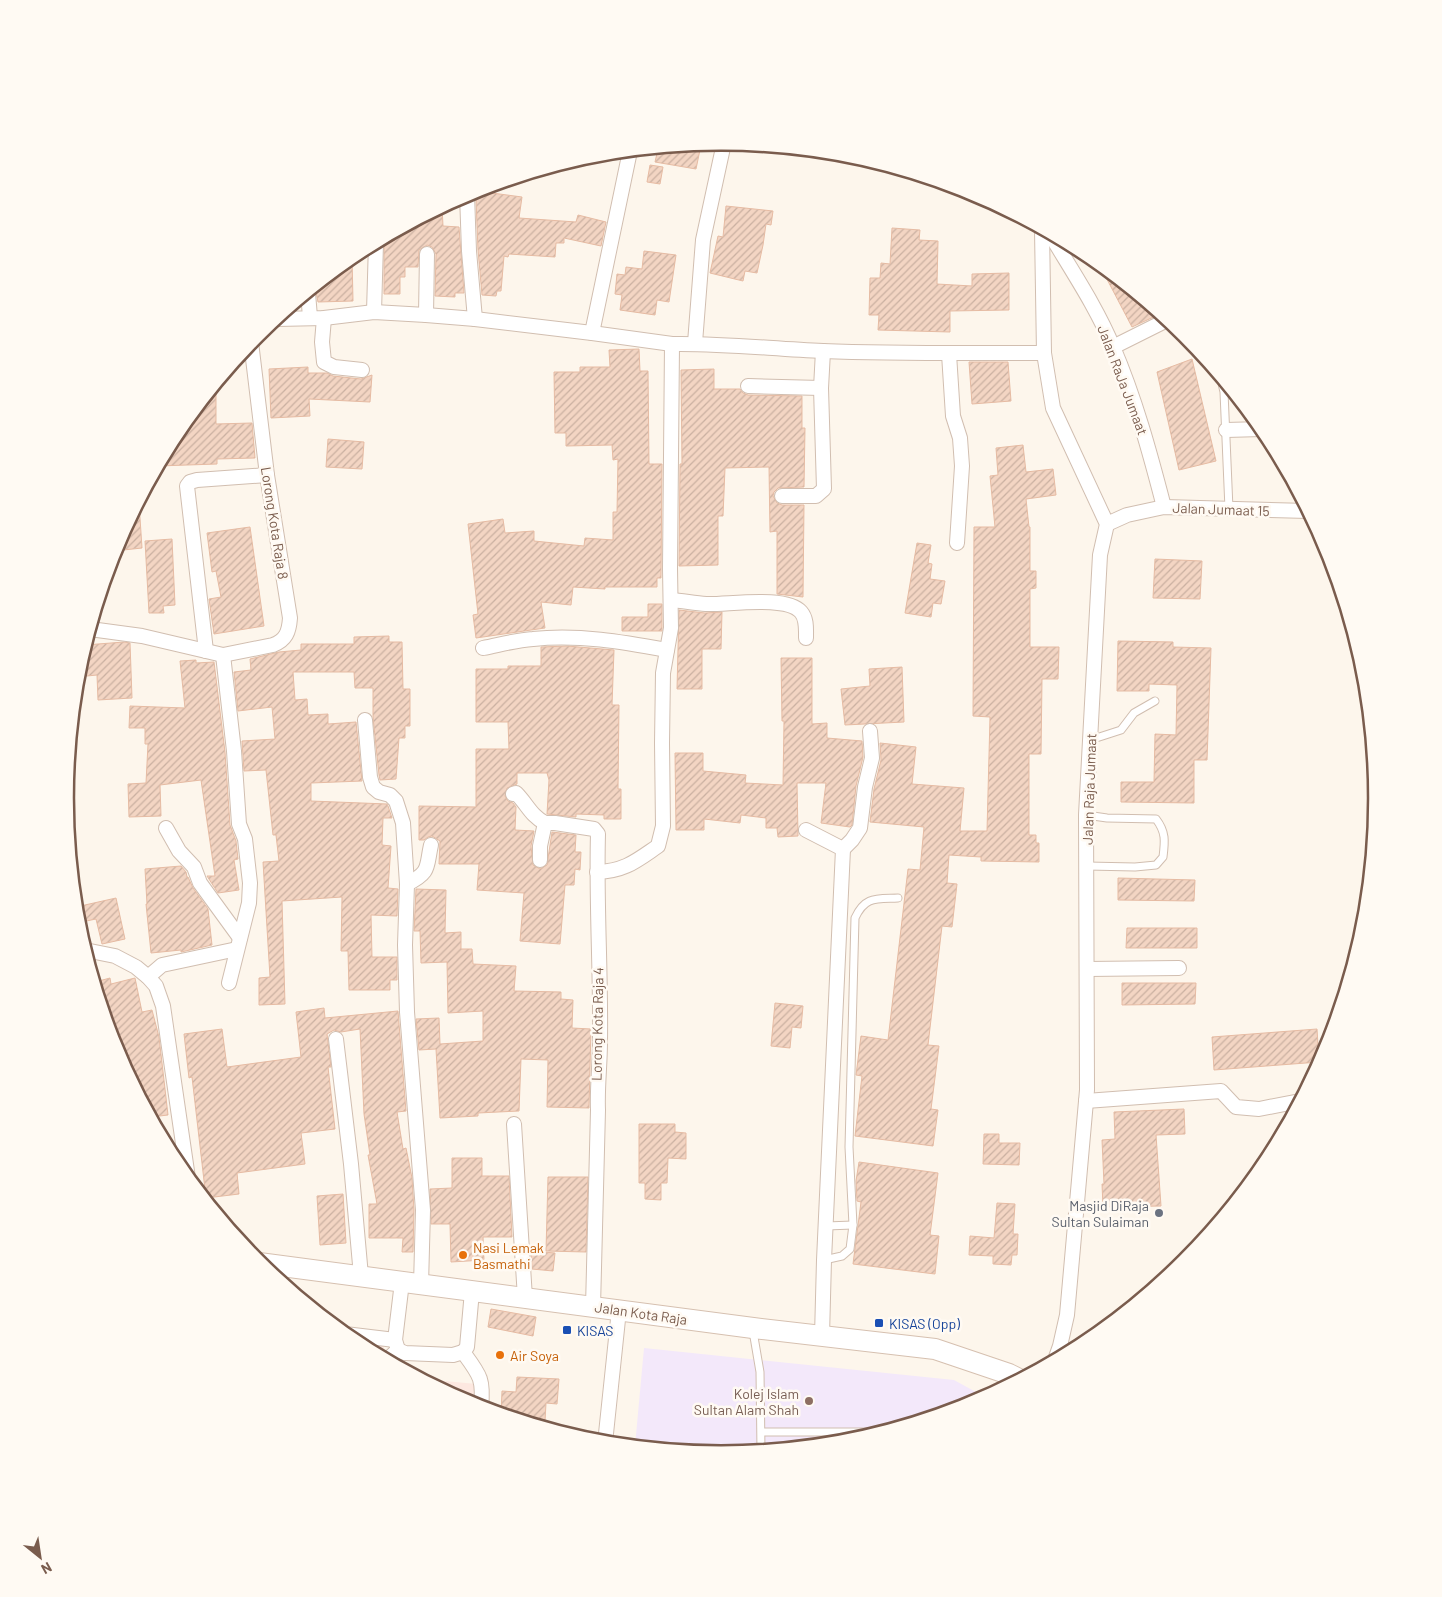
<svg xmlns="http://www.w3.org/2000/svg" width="1442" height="1597" viewBox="0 0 1442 1597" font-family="Barlow,sans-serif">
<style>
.commercial{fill:#fde8e0}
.education{fill:#f3e8fa}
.building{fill:url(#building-hatch);stroke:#e6bba3}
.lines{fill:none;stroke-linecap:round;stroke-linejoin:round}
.lane-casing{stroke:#d1beb0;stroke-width:9}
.street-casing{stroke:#d1beb0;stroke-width:16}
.secondary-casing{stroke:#d6c0b0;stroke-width:22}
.lane{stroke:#fff;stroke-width:7}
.street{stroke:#fff;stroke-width:14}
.secondary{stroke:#fff;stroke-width:20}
.worship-dot{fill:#6b7280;stroke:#fffaf3;stroke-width:2}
.food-dot{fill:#e8710a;stroke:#fffaf3;stroke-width:2}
.transit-dot{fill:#1a4fb4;stroke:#fffaf3;stroke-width:2}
.education-dot{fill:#8d6e63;stroke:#fffaf3;stroke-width:2}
.labels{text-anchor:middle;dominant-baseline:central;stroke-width:5;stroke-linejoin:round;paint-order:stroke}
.street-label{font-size:14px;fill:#7a5c4d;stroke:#fffaf3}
.worship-label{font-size:14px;fill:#5b616d;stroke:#fffaf3;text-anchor:end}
.food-label{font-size:14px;fill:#c56008;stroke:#fffaf3;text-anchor:start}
.transit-label{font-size:14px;fill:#164399;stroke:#fffaf3;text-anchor:start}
.education-label{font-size:14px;fill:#785e54;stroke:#fffaf3;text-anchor:end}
.rim{fill:none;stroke:#7a5c4d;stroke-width:2.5}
</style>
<defs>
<pattern id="building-hatch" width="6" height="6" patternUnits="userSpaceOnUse" patternTransform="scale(1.25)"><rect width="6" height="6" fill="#f3d5c3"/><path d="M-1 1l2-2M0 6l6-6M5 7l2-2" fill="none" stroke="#cab0a1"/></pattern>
</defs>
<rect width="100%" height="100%" fill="#fdf6ec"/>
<g class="commercial">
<path d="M354 1342 384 1345 383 1358 356 1344Z"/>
<path d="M422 1379 477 1384 475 1406 470 1404Z"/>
</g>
<path class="education" d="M644 1348 954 1380 985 1397 972 1405 849 1442 721 1454 635 1446Z"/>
<g class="building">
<path d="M701 145 696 169 655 162 658 149Z"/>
<path d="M650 165 663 167 660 184 647 182Z"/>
<path d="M477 191 522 197 519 218 576 222 578 215 606 222 601 246 564 238V243H556L555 257 509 254 508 257 504 256 501 291H497L496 296 482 295 478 250 476 200Z"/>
<path d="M726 206 773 211 771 225 766 224 763 245 757 273 745 271 743 281 710 273 718 236 723 237Z"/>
<path d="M442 207 443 226 459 227 464 293H455V297L435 296 436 254 432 247 427 245 419 250 418 267H405V277H400V294H384V239Z"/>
<path d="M892 228 920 230 919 240 938 241 937 284 972 286V274L1009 273V310L950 311V332L878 330 879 315H869L870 278H880L881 263 890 264Z"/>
<path d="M644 251 676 255 669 302 657 300 655 315 620 310 622 295 615 294 617 274 625 275 626 267 642 269Z"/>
<path d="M352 257 353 301 318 302 315 287Z"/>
<path d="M1099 264 1148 305 1160 314 1132 327Z"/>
<path d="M639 349 640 371H648L649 464H662L661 578H657V587H605V589L573 587 571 605 541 602 545 628 476 638 473 615 478 614 468 524 503 519 505 533 534 531V541L584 546 585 538 613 540V512H617L618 459 613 460 612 445 566 446V433H555L554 372H580V367H610L609 350Z"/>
<path d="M1192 359 1216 461 1179 470 1157 372Z"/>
<path d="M969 362H1008L1011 401 972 404Z"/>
<path d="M308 367V373H327L333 376 361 379 372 375 370 402 309 399 310 416 271 418 269 369Z"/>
<path d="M714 369V389H740L743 393 748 395 802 396V428H805L804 487 778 488 774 492 773 496 777 503 782 505H804L803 597 777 594V531L770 532 769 467 725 468 723 516H718V565L679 566 680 464H682L681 370Z"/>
<path d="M216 385V424L252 423 255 458 217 459V464L158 466 176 434Z"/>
<path d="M328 439 364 442 362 469 326 467Z"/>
<path d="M1023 445 1026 472 1053 469 1056 495 1026 499 1029 527H1030V571H1036V588L1030 589V647H1059L1058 679H1042L1041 754H1029V835H1036V843H1039V862L981 861V857L949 855 947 883 957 884 952 927 942 926 928 1045 939 1046 931 1109 938 1110 933 1146 855 1136 862 1076 856 1075 861 1036 888 1040 908 869 920 870 924 827 870 822 874 789 881 760 880 743 916 747 912 784 964 788 960 831H987L990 717 973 716 974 527H995L990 476 998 475 996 448Z"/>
<path d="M139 503 142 548 114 551 115 547Z"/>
<path d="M250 527 264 626 214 634 209 599 221 597 216 571 212 572 207 533Z"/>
<path d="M172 539 175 605 163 606 164 613H149L145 541Z"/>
<path d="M917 543 931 545 928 563 932 564 930 579 945 581 941 604 933 603 931 617 905 613Z"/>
<path d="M1155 559 1202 561 1200 599 1153 598Z"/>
<path d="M648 604H662V631H622V617H648Z"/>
<path d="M679 610 705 613 722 612 721 649H702V689H677Z"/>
<path d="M389 636V642H402L403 689H410V726H405V738H399L396 779 380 780 379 775 373 717V688H355L354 672H293L295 700 307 699 308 715 328 714V724L356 722 362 781 311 783V801L387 804 388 806 392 818H383L382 845 391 846 388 888 398 889 397 916 371 915 372 957H397V980H390V990H349L348 951H341L342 897 282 901 285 1004 259 1005V978L270 977 263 862 279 861 276 835H273L266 770 244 771 242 741 275 739 272 707 238 711 234 672 251 670 250 659 279 652 301 650V644H354V637Z"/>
<path d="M1118 641 1173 642V647L1211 648 1207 760H1194V803L1121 802V782H1154L1155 734 1176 735 1177 685 1149 684V691H1117Z"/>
<path d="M124 642 130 643 132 698 98 700 97 675 77 677 85 645Z"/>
<path d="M567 646 614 650 612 705H619L618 789H621V819H604V815L576 814V817L547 814 549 780 547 773H517V784L507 788 505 796 508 801 513 803 516 807 515 830 534 831 531 846 533 865 540 869 547 865 552 832 576 835 575 852H581L580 870 575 869 574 885H565L560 944 520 941 524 893 477 890 479 864H439L440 841 432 836 428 837 424 840H419V806L476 807V749H509L508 722H476V669H508V666H541V647Z"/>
<path d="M781 658H812V724L827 723V738L862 741 863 757 856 786 852 825 850 827 821 823 826 783H797L798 836 778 837 777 828H766V818L741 815 740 823 704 819V830H676L675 753H703V771L746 775 745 783 783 785 784 721H782Z"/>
<path d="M196 660V663L214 662 225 752 230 825 236 841 238 859 234 860 239 890 218 893 207 876H215L201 780 160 785 161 816 129 817 128 784 146 783 148 744H145V728H129L130 706 185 708 180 661Z"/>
<path d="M902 667 904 722 845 725 841 689 870 686 869 669Z"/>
<path d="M181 866 186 872 187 877H188L193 888 208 909 212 945 181 952V950L151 953 146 904H147L145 869Z"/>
<path d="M1118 878 1195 880 1194 901 1118 900Z"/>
<path d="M416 889 446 890 445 933 461 932V949H472L473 964 516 966 514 991 561 992V999L573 1000 572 1028 591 1029 589 1108 547 1107 548 1060 521 1059 519 1111 478 1113V1116L440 1118 436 1049 419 1050 416 1019 439 1018 440 1044 483 1041V1011L448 1013 447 962 421 963 420 931H414Z"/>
<path d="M116 898 125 939 102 944 96 919 77 923 76 907Z"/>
<path d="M1127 928H1197V948H1126Z"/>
<path d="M110 978 111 984 135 978 142 1012 152 1010 159 1037 168 1115 151 1117 118 1055 107 1013 104 1014 95 982Z"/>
<path d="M1122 983H1196L1195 1004 1122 1005Z"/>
<path d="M775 1003 803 1006 801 1028 792 1027 790 1048 771 1046Z"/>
<path d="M324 1008 325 1018 398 1011 406 1111 397 1112 403 1149 406 1148 412 1178 414 1210 413 1252H402L403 1238H369V1204H377L368 1155H370L364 1114 360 1029 341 1032 334 1030 327 1034 331 1067H328L335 1129 301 1133 305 1164 237 1173 239 1194 206 1198 192 1077 189 1078 184 1034 222 1029 227 1067 301 1057 296 1012Z"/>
<path d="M1317 1029 1319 1062 1214 1070 1212 1037Z"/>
<path d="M1184 1109 1185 1134 1156 1135 1161 1206 1103 1207 1102 1184H1104L1102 1140 1115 1139 1114 1112Z"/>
<path d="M639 1124H675V1132L686 1133V1159L668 1158 667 1183H661V1200L645 1199V1183H639Z"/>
<path d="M984 1134H999V1143H1020L1019 1165 983 1164Z"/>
<path d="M452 1158H482V1176H509L512 1237H483L484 1260 451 1262 450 1224H431L430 1189 452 1188Z"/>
<path d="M859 1162 938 1173 930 1235 939 1236 935 1274 853 1264 861 1202 857 1201 856 1181Z"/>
<path d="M548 1177H588L586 1252 546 1251Z"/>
<path d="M343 1194 346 1243 320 1245 317 1196Z"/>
<path d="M997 1203 1015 1204 1013 1234H1018L1017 1255H1012L1011 1265 993 1264V1256L969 1255 970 1236 994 1238Z"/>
<path d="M531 1251 555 1253 553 1271 532 1269Z"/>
<path d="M491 1309 536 1317 533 1336 488 1327Z"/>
<path d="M517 1377 559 1379 557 1404 546 1403 545 1421 521 1420 501 1414 502 1391 516 1392Z"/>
</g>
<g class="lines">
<defs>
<g id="lane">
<path d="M1221 379 1224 392 1229 509"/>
<path d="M1090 740 1121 730 1134 713 1155 701"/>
<path d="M1086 815 1107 818 1156 819C1166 832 1165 841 1163 857L1156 865 1135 867 1087 866"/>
<path d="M1233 1199 1234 1203"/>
<path d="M826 1226 853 1225"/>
<path d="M824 1260 842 1256 850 1249 853 1225 849 1147 855 918C865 896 876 899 898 898"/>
<path d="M753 1331 760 1372 761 1451"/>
<path d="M762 1432H883"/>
</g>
<g id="street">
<path d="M467 194 469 251 475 319"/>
<path d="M1042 230 1044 353 1053 408 1107 524 1100 555 1086 815 1087 1090 1067 1315 1060 1346 1055 1360"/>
<path d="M1050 234C1072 271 1097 308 1113 347 1135 398 1150 453 1164 507"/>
<path d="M308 293 310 317"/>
<path d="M374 312 376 243"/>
<path d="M426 315 427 254"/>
<path d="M324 318 322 342 324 362 334 367 362 370"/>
<path d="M277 319 324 318 374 312 426 315 475 319 592 333 672 344C722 343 773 349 823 351 897 354 970 353 1044 353"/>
<path d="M592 333 630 151"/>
<path d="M695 343 703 240 724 143"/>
<path d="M1113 347 1167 320"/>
<path d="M949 354 953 416 960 438 962 466 957 543"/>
<path d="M748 386 821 388"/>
<path d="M1226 430 1262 429"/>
<path d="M782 496H816L824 489 821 388 823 351"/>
<path d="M1107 524 1127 515 1164 507 1308 511"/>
<path d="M671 600C683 601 694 603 706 604 727 605 786 595 801 612 807 619 806 629 806 638"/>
<path d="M90 629 142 636 223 655 273 645C286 640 289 632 290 618L267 475 251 342"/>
<path d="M483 648C499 645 516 640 533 639 578 634 623 642 667 650"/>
<path d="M206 651 187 486 190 482 197 480 267 475"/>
<path d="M223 655 234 751 239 824 245 839 250 883 249 903 229 983"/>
<path d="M365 720 370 777 373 787 379 792 390 795 396 801 403 823 407 884 405 945 407 1012 423 1210 421 1285"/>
<path d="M513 794 516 793C527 804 531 816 545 823"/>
<path d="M166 828 179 851 194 867 200 883 240 938"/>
<path d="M806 830 843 849 824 1260 822 1336"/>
<path d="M843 849 852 840 860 828 865 787 872 758 870 731"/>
<path d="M540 860V846L545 823H555L594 829 598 834C596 903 601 972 600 1041 600 1065 597 1087 598 1110L593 1307"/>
<path d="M597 872C625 871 636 861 658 846L663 826 662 743 663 673 671 628 670 569 672 344"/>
<path d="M407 884C431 872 426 867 431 845"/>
<path d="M85 950 115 956 136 967 148 977 156 986 163 1006 188 1178"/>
<path d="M1087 969 1179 968"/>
<path d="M148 977 162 965 237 949"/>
<path d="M336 1039 351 1164 361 1276"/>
<path d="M1086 1101 1221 1091 1236 1107 1259 1109 1300 1101"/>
<path d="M514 1124 525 1298"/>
<path d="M345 1334 395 1340"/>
<path d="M398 1350 405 1353 453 1355 463 1352 467 1347 472 1291"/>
<path d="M398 1350 395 1340 402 1282"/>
<path d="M463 1352C480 1375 484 1379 481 1408"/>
<path d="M387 1360 398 1350"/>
<path d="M605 1443 619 1310"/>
</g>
<path id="secondary" d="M259 1263 753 1328 935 1349 1009 1374 1019 1379"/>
</defs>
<use href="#lane" class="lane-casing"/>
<use href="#street" class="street-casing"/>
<use href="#secondary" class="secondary-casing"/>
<use href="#lane" class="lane"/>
<use href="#street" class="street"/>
<use href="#secondary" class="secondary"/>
</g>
<circle class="worship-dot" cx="1159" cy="1213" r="5"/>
<g class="food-dot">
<circle cx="463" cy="1255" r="5"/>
<circle cx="500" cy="1355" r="5"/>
</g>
<g class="transit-dot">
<rect x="874" y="1318" width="10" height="10" rx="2.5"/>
<rect x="562" y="1325" width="10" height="10" rx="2.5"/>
</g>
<circle class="education-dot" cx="809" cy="1401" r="5"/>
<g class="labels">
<g class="street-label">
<text transform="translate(1123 380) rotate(69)">Jalan RaJa Jumaat</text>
<text transform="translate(1221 509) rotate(2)">Jalan Jumaat 15</text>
<text transform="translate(275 523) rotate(81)">Lorong Kota Raja 8</text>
<text transform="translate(1089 789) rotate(-88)">Jalan Raja Jumaat</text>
<text transform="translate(597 1024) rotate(-89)">Lorong Kota Raja 4</text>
<text transform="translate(641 1313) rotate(8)">Jalan Kota Raja</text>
</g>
<g class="worship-label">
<text x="1149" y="1205">Masjid DiRaja<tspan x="1149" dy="16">Sultan Sulaiman</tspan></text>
</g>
<g class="food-label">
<text x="473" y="1247">Nasi Lemak<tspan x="473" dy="16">Basmathi</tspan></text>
<text x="510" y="1355">Air Soya</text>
</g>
<g class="transit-label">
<text x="889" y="1323">KISAS (Opp)</text>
<text x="577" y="1330">KISAS</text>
</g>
<g class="education-label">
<text x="799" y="1393">Kolej Islam<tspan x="799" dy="16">Sultan Alam Shah</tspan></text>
</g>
</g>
<path d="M0 0H1442V1597H0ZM74 798a647 647 0 1 1 1294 0a647 647 0 1 1-1294 0Z" fill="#fffaf3" fill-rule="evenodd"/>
<path class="rim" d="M74 798a647 647 0 1 1 1294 0a647 647 0 1 1-1294 0Z"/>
<g transform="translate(40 1557) rotate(150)" stroke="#fffaf3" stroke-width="4" paint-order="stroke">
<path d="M0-4L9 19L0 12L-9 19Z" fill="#7a5c4d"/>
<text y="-8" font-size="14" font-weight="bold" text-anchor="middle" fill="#7a5c4d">N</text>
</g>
</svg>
